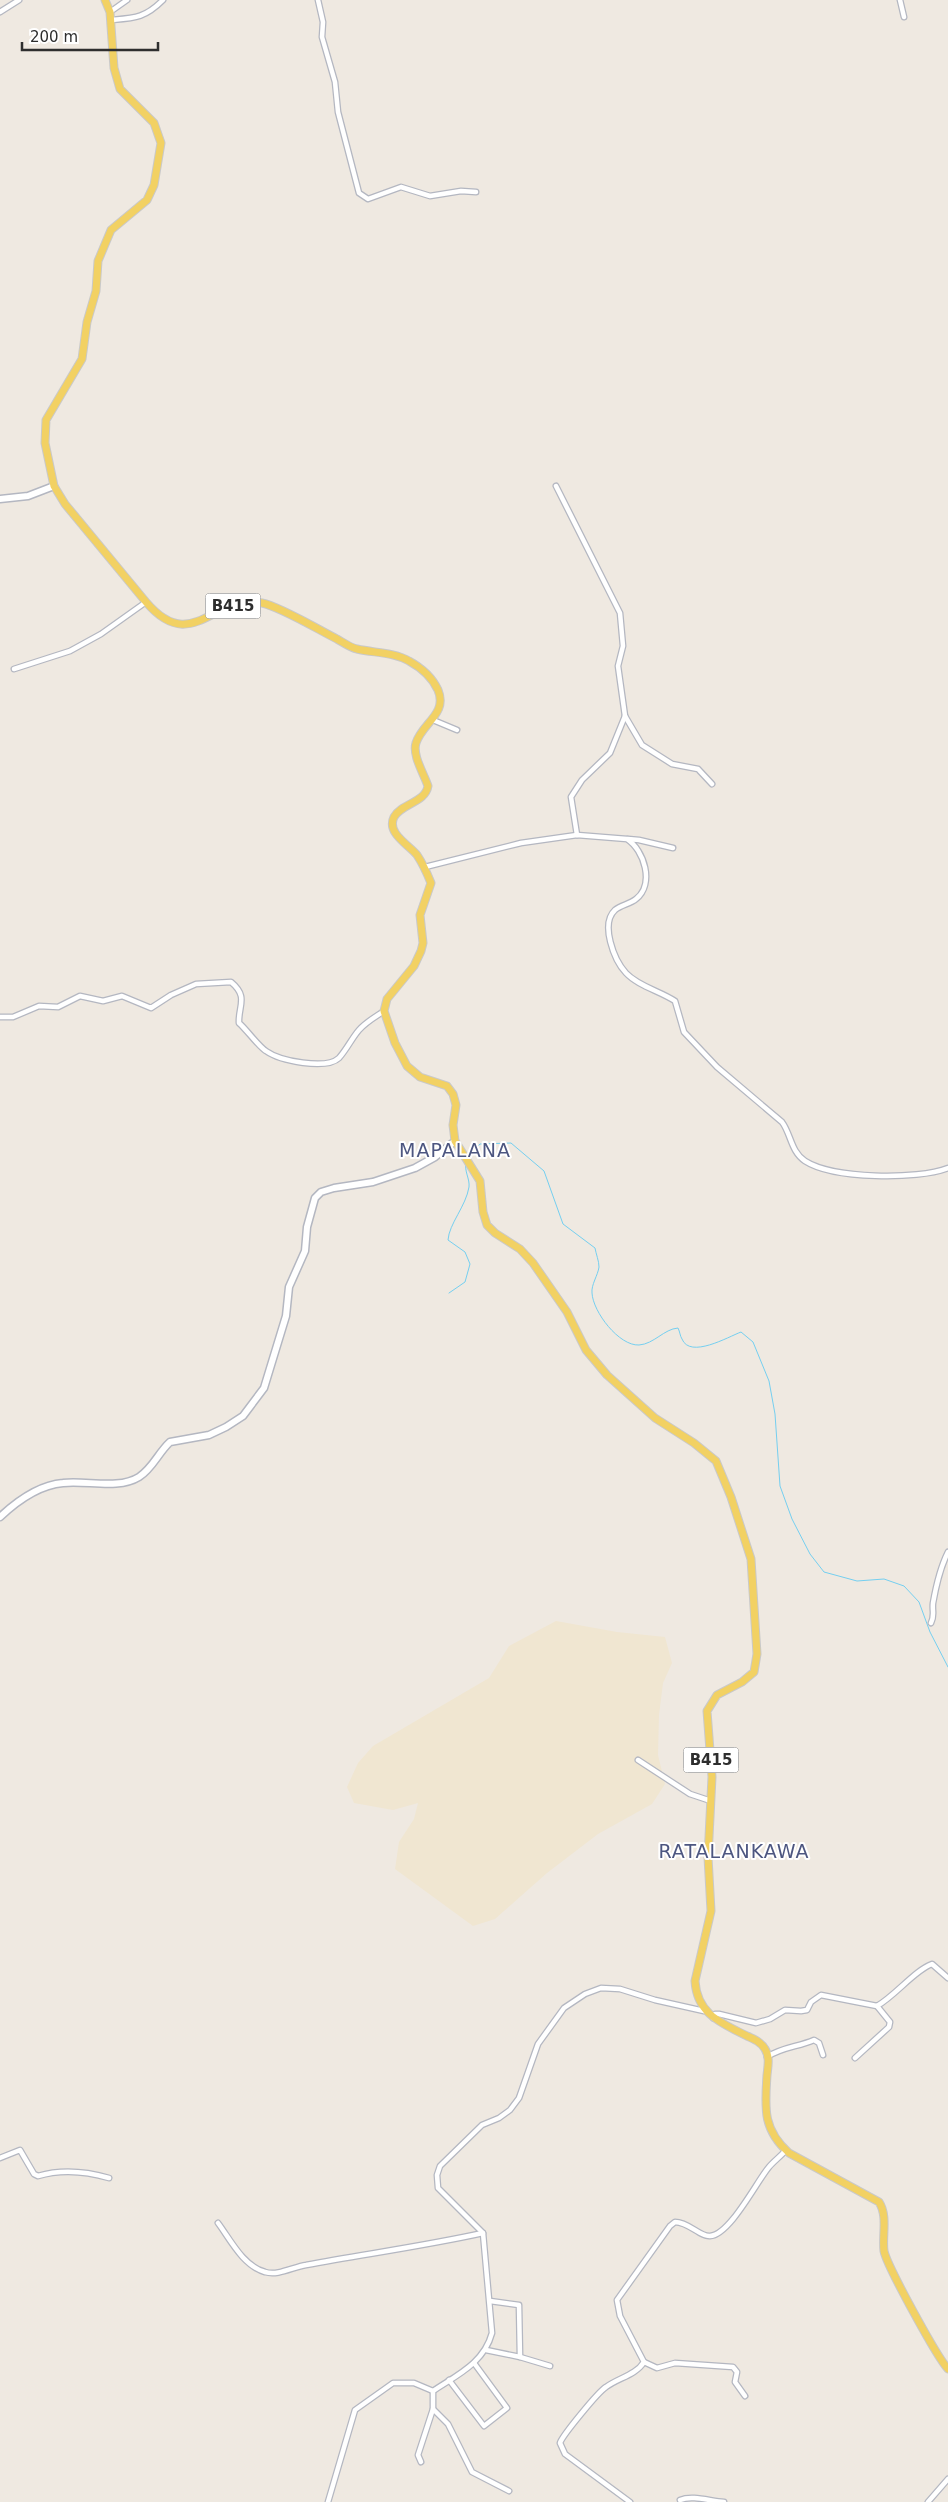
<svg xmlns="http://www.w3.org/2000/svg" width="948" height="2502" viewBox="0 0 948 2502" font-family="'DejaVu Sans',sans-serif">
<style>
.education{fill:#f0e6d1}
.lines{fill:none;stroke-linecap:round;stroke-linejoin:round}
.stream{stroke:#75cff0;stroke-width:1}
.street-casing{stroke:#b4b7c1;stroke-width:7}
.secondary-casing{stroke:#b4b7c1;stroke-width:9}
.primary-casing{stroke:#c9c9c9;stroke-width:9}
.street{stroke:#fff;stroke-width:4.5}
.secondary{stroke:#fff;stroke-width:6}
.primary{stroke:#f2d163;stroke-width:7}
.labels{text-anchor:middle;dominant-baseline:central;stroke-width:4;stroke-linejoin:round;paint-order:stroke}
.shield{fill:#fff;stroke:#6d6d6d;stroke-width:1}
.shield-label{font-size:15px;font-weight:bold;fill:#2e2e2e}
.quarter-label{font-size:19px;letter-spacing:1px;fill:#4d5680;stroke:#fff}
</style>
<rect width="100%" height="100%" fill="#efe9e1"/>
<path class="education" d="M556 1621 617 1632 665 1637 672 1663 663 1683 659 1715 658 1755 665 1784 652 1804 598 1834 547 1873 495 1919 473 1926 395 1869 399 1842 414 1819 418 1803 393 1810 354 1803 347 1787 358 1763 373 1746 489 1678 509 1646Z"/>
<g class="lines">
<g class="stream">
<path d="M468 1157 480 1144 511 1143 544 1171 563 1224 595 1248C596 1254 599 1261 599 1267 598 1275 591 1285 592 1293 593 1312 619 1346 639 1345 654 1344 664 1329 678 1328 680 1332 680 1336 682 1339 690 1359 728 1337 741 1332L753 1342 769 1381 775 1414 780 1486 792 1519 810 1554 824 1572 857 1581 884 1579 904 1586 919 1602 930 1632 948 1667"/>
<path d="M449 1293 465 1282 470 1264 465 1252 448 1240C449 1224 466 1206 469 1187 470 1179 464 1171 466 1163"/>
</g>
<defs>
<g id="street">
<path d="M318 0 323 22 322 37 335 82 338 112 359 193 368 199 401 187 430 196 461 191 476 192"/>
<path d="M900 0 904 17"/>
<path d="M0 12 19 0"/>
<path d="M110 12 127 0"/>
<path d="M111 20C135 18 145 18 163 0"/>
<path d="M556 486 620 613 623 646 618 666 625 716 610 753 582 780 571 797 577 835"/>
<path d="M14 669 70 651 101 634 146 602"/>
<path d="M625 716 642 745 672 764 698 769 712 784"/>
<path d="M433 720 457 730"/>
<path d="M628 839 639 840 673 848"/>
<path d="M425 867 521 843 577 835 627 839C644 850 655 884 636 899 630 904 621 905 615 910 600 924 614 960 626 973 638 986 660 991 675 1001L684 1032 717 1067 782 1122C791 1134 791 1152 805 1161 833 1179 917 1180 948 1168"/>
<path d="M0 1017H13L39 1006 58 1007 80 996 103 1001 122 996 151 1008 171 995 196 984 231 982C249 997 238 1006 239 1023 247 1030 259 1047 266 1051 280 1061 326 1070 339 1058 347 1049 352 1038 359 1030 366 1022 375 1017 384 1011"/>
<path d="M931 1623C935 1615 932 1611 933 1603 936 1586 940 1568 948 1552"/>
<path d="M638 1760 690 1794 711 1801"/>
<path d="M713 2018 715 2014H719L756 2023 770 2019 785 2010 801 2011 807 2010 811 2002 821 1995 877 2006C895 1996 915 1970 932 1964L948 1978"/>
<path d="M767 2057C782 2047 798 2047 814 2040L819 2043 823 2055"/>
<path d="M855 2058 889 2027 890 2022 877 2006"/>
<path d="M0 2158 20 2150 34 2174 38 2176C61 2169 85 2171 109 2178"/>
<path d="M218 2223C230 2239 243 2266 265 2272 278 2276 293 2267 306 2265 365 2254 424 2246 483 2233"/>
<path d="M486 2350 520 2357 519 2305 490 2301"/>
<path d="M520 2357 550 2366"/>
<path d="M644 2362 657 2368 675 2363 733 2367 737 2372 735 2382 745 2396"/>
<path d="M449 2380 484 2426 507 2408 474 2363"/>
<path d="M433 2391C457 2375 484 2363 492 2333L483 2233 438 2188 437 2175 440 2166 482 2125 499 2118 510 2110 519 2098 538 2044 564 2008 585 1994 601 1988 620 1989 655 2000 704 2011"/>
<path d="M433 2391V2409L448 2424 472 2472 509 2491"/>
<path d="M421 2462 418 2455 433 2409"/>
<path d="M680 2500C692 2495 710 2501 724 2502"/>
<path d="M328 2502 355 2410 393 2383H414L433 2391"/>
<path d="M630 2502 565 2454 560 2443C562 2436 598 2392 606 2387 618 2378 636 2375 644 2362L620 2316 617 2300 670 2226 675 2222C689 2222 700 2237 710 2236 730 2235 757 2181 769 2167 774 2161 781 2156 786 2150"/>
<path d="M928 2502 948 2479"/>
</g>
<g id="secondary">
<path d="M0 499 28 496 54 486"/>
<path d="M0 1517C17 1501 39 1485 63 1483 86 1480 118 1490 139 1477 153 1468 158 1453 170 1442L209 1435 226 1427 243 1416 264 1388 286 1316 289 1287 305 1251 307 1227 315 1198 321 1192 334 1188 373 1182 415 1168 435 1157 455 1141"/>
</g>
<path id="primary" d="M105 0 110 12 114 68 120 89 154 123 161 143 154 185 147 200 111 230 98 261 96 291 87 322 82 359 46 420 45 443 54 486 65 504 146 602C192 656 214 593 262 603 281 607 319 630 337 639 344 643 351 648 357 649 374 653 394 652 409 661 420 667 432 677 438 690 448 714 422 723 416 743 412 755 424 774 428 786 425 803 402 803 394 817 386 833 409 845 417 855 423 864 427 873 431 883L420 915 423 943 421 951 414 966 387 999 384 1011 395 1043 407 1066 420 1077 447 1086 453 1094 456 1105 453 1125 455 1141 480 1181 483 1212 487 1225 495 1233 520 1249 533 1263 567 1312 586 1350 607 1375 655 1418 694 1443 716 1461 731 1497 751 1559 757 1654 754 1672 742 1682 717 1695 707 1711 712 1777 708 1857 711 1911 695 1981C697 2014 721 2023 747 2036 754 2039 761 2042 765 2049 770 2057 768 2066 767 2075 765 2107 762 2129 789 2153L879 2202C888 2216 882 2235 884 2251 887 2266 937 2357 948 2369"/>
</defs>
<use href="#street" class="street-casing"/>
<use href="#secondary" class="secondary-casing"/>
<use href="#primary" class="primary-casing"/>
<use href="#street" class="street"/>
<use href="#secondary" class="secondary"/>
<use href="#primary" class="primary"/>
</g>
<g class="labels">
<g class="shield">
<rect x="205.5" y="593.5" width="55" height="25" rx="4"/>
<rect x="683.5" y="1747.5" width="55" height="25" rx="4"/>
</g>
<g class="shield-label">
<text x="233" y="606">B415</text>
<text x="711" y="1760">B415</text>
</g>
<g class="quarter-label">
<text x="455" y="1150">MAPALANA</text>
<text x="734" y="1851">RATALANKAWA</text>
</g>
</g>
<path d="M22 42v8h136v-8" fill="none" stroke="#2e2e2e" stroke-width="2.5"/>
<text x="30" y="42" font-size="15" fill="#2e2e2e" stroke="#ffffff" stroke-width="4" paint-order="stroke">200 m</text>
</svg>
